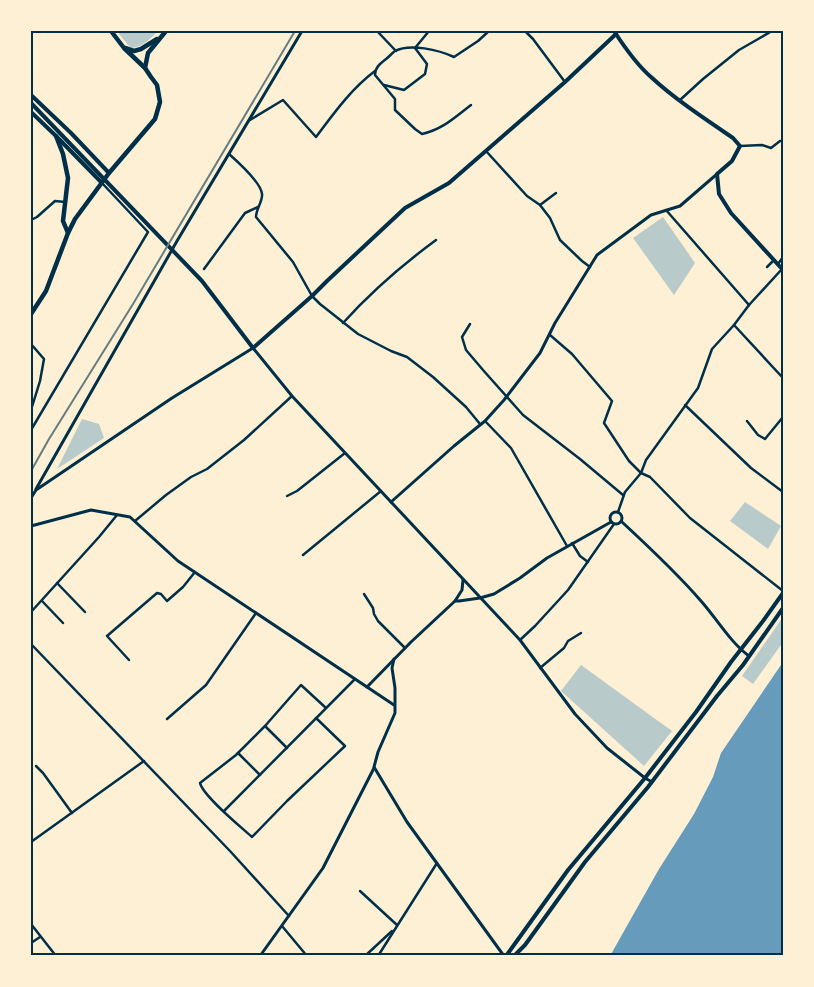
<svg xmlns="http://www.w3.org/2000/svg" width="814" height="987" viewBox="0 0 814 987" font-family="'Exo 2',sans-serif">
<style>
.green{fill:#b9caca}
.water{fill:#669bbc}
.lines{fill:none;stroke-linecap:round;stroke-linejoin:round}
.minor{stroke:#003049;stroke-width:2.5}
.tertiary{stroke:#003049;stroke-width:3}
.secondary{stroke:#003049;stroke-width:4}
.primary{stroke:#003049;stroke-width:4.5}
.rail{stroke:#657d81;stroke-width:2}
.neatline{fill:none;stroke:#003049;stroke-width:2}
</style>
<rect width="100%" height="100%" fill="#fdf0d5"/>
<g class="green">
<path d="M117 31H158C150 39 144 46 132 48L128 45Z"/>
<path d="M663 217 695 263 674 295 633 238Z"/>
<path d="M82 419 99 424 104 438 57 469Z"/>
<path d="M745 502 781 526 768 549 730 521Z"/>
<path d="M783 617V642L753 684 742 676Z"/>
<path d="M581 665 672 731 644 766 561 691Z"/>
</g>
<path class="water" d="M783 662V956H610L659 869 694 814 713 777 721 753Z"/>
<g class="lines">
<g class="minor">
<path d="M377 31 396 51"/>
<path d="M525 31 533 39 565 82"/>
<path d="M384 85 404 90 425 74 427 64 415 48 429 31"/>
<path d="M680 100 703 79 739 50 772 31"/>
<path d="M471 105C454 118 443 129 422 134L415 129 395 110V99L375 75C375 67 381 63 386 59 389 57 392 53 395 51 410 43 439 50 454 57L478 41 489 31"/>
<path d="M250 120 283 100 316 137C334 113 351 89 375 71"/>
<path d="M740 146 762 145 771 148 780 141H783"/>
<path d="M486 151 527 196 540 205 550 218 560 240 582 261 590 267"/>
<path d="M229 154C238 162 261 183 262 194 263 201 256 209 256 217L293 262 312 296 320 304 358 334 391 351 407 357 433 377 466 407 480 424"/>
<path d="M540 205 556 193"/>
<path d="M666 210 749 305"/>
<path d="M31 220 37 217 55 201 65 202"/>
<path d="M778 264 783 257"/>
<path d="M767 267 774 260"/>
<path d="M204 269 245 213 258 207"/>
<path d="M343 323C371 292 402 265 436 240"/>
<path d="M470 324 462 337 466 350 483 370 523 415 580 459 623 495"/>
<path d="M734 325 783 378"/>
<path d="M550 335 572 354 612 401 604 423 629 461 641 473 650 477 690 518 783 591"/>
<path d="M31 344 44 359 40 381 31 410"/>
<path d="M685 405 751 468 783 492"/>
<path d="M485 421 511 448 567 546"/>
<path d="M747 421 758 435 765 439 783 417"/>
<path d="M31 430 148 232 102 183"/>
<path d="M287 496 297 491 345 453"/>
<path d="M618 512 625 492 641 473 646 460 698 388 712 349 734 325 749 305 782 269"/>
<path d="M135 521 166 495 191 477 207 469 244 440 292 396"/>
<path d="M572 543 580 556 588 562"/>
<path d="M303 555 381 491"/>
<path d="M57 583 85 612"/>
<path d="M364 594 373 608 374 614 378 621 405 648"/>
<path d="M42 601 63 623"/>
<path d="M31 612 99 537 117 515"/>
<path d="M520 640 535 626 568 590 614 524"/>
<path d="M31 644 230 851 289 916"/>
<path d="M129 660 107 636 157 593 161 594 167 601 183 587 195 572"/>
<path d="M540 668 564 648 568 641 581 633"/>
<path d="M167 719 206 685 256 613"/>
<path d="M265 726 301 685 326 708"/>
<path d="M287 748 265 726 236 755 200 783C203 796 241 827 252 837L287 801 345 746 316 718"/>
<path d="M238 753 260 775"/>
<path d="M36 766 43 773 72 813"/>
<path d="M224 811 355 679"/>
<path d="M31 842 144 761"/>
<path d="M360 891 397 925"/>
<path d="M31 924 56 956"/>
<path d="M282 926 307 956"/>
<path d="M31 943 40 937"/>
<path d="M365 956 392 931"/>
<path d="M378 956 437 863"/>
</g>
<g class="tertiary">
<path d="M36 489 177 241 302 31"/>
<path d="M31 498 36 490 172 398 253 348 292 396 506 625 520 640 575 714 607 748 645 778 652 782"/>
<path d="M391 502 454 446 485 421 504 400 540 353 555 323 597 255 651 215 680 206 717 174"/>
<circle cx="616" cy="518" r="6"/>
<path d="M622 522C649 547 677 573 701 601 717 619 730 642 749 656"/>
<path d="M31 526 91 510 130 517 178 561 394 705"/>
<path d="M455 601 462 590 463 580"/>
<path d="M394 659 392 668 395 688V713L378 752 374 767 407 822 504 956"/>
<path d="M367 687 411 642 455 601H459L480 598 494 594 520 578 547 558 611 522"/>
<path d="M260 956 323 868 374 768"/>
</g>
<g class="secondary">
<path d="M614 31C625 48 636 64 651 77 676 100 705 119 733 138L740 146 732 161 717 174 719 194 731 213 783 270"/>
<path d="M31 95 71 133 109 173"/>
<path d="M31 103 202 281 253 348 312 296 327 281 405 208 449 183 565 82 616 34"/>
<path d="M31 112 56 136 102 183"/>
<path d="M506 956 568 870 645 778 696 712 731 662 763 621 783 593"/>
<path d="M514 956 525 945 585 862 648 787 717 696 743 665 783 608"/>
</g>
<g class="primary">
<path d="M125 48 134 51 141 49 157 39"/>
<path d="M145 68 148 53 166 31"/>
<path d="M56 136 63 154 68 178 63 221 68 233"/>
<path d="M31 314 46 291 68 233 75 219 109 173 155 119 160 102 157 85 151 77 145 68 124 48 111 31"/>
</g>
<path class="rail" d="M31 471 49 439 133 304 295 31"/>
</g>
<rect width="814" height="987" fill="none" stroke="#fdf0d5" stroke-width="65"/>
<rect x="32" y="32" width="750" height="922" class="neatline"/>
</svg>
